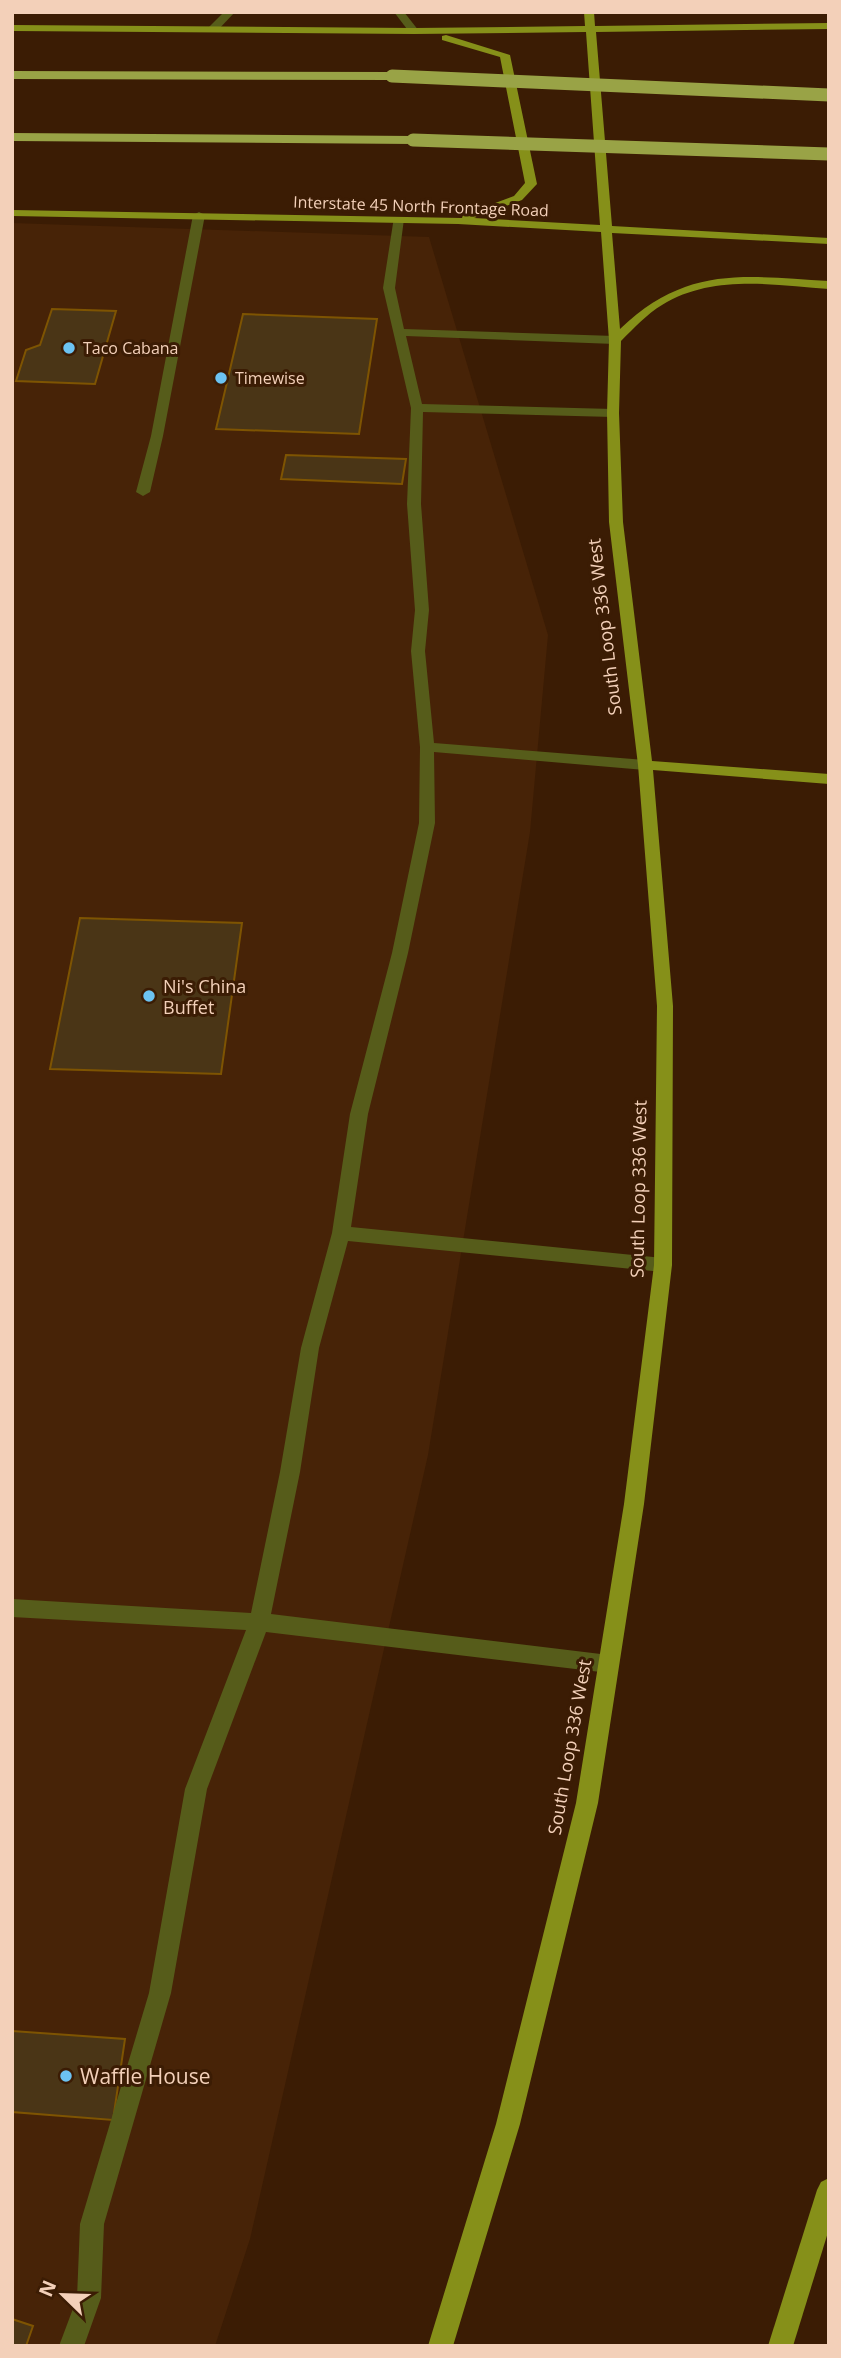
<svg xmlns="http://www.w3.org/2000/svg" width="841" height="2358" viewBox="0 0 841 2358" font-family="'Open Sans',sans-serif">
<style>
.built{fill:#472307}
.building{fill:#4a3516;stroke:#7e5402;stroke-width:2}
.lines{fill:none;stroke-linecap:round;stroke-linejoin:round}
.minor{fill:#565c1a;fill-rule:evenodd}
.major{fill:#869019;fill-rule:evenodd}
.highway{fill:#99a346;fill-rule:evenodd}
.highway-bridge{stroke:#99a346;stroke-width:13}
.poi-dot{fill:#6cc3f2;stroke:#3b1c04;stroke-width:2.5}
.labels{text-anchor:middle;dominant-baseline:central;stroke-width:6;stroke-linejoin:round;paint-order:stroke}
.far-street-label{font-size:16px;fill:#f3d0b9;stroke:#3b1c04}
.far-poi-label{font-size:16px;fill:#f3d0b9;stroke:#3b1c04;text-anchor:start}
.street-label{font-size:18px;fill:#f3d0b9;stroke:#3b1c04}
.poi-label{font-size:18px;fill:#f3d0b9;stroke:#3b1c04;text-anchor:start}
.near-poi-label{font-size:21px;fill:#f3d0b9;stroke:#3b1c04;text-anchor:start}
</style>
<rect width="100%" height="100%" fill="#3b1c04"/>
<path class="built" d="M12 223 429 237 548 635 530 832 428 1455 250 2239 215 2346H12Z"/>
<g class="building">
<path d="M52 309 116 311 95 384 16 381 26 350 40 345Z"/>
<path d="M243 314 377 319 359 434 216 429Z"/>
<path d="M286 455 406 459 402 484 281 479Z"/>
<path d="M80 918 242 923 221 1074 50 1069Z"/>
<path d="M12 2031 125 2039 113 2120 12 2112Z"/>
<path d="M12 2319 33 2326 26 2346H12Z"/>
</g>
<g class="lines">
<g class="minor">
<path d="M224 12H235L217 31H209V27Z"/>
<path d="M394 12H404L419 31 418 33H410Z"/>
<path d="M199 212 205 215 163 436 150 492 143 496 136 492 151 436 193 215Z"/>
<path d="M394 217 404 219 395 288 404 329 615 336 621 340 615 344 406 336 422 404 613 409 619 413 613 417 423 412 421 504 429 610 425 651 434 743 645 760 652 765 645 770 434 752 435 823 408 953 368 1114 351 1227 663 1258 669 1260 672 1265 669 1270 663 1272 348 1241 319 1348 300 1472 271 1614 609 1655 616 1658 619 1664 616 1670 609 1673 266 1632 207 1789 171 1993 104 2224 101 2298 84 2346H59L77 2298 80 2224 149 1993 185 1789 246 1630 12 1617V1599L251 1613 280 1472 301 1348 332 1233 350 1114 392 953 419 823 420 747 411 651 415 610 407 504 411 408 383 288Z"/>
</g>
<g class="major">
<path d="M584 12H594L595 26 829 23V29L596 32 612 226 829 238V244L612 233 620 329C687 265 744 276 829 281V289C774 285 712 274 662 305 647 314 634 328 621 341L619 413 623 522 652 761 829 774V784L653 770 673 1006 672 1265 644 1504 598 1803 520 2124 453 2346H428L496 2124 576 1803 624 1504 654 1265 657 1006 638 765 609 522 607 413 609 340 601 232 458 224 12 216V210L462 218 463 215 514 196 525 183 500 57 442 40V36L446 35 510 55 537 184 522 200 474 218 600 225 586 32 414 34 12 31V25L414 28 585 26Z"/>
<path d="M829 2178V2229L793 2346H768L817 2190 821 2182Z"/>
</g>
<g class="highway">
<path d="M12 71 392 72 398 76 392 80 12 79Z"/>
<path d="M12 133 413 136 420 140 413 144 12 141Z"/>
</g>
<g class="highway-bridge">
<path d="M392 76 829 95"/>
<path d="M413 140 829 154"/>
</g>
</g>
<g class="poi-dot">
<circle cx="69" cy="348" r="7"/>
<circle cx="221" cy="378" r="7"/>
<circle cx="149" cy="996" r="7"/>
<circle cx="66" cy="2076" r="7"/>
</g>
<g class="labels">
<g class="far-street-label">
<text transform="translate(421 206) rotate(2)">Interstate 45 North Frontage Road</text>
</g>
<g class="far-poi-label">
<text x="83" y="348">Taco Cabana</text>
<text x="235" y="378">Timewise</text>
</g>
<g class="street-label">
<text transform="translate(604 627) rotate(-97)">South Loop 336 West</text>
<text transform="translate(638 1189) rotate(-89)">South Loop 336 West</text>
<text transform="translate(569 1747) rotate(-80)">South Loop 336 West</text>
</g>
<g class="poi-label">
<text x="163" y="986">Ni's China<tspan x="163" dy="21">Buffet</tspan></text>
</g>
<g class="near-poi-label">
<text x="80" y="2076">Waffle House</text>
</g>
</g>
<rect width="841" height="2358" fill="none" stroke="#f3d0b9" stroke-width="28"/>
<g transform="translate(63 2295) rotate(293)" stroke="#3b1c04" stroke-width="5" paint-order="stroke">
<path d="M0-5L12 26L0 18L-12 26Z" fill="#f3d0b9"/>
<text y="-10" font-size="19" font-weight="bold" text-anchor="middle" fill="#f3d0b9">N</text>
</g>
</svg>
